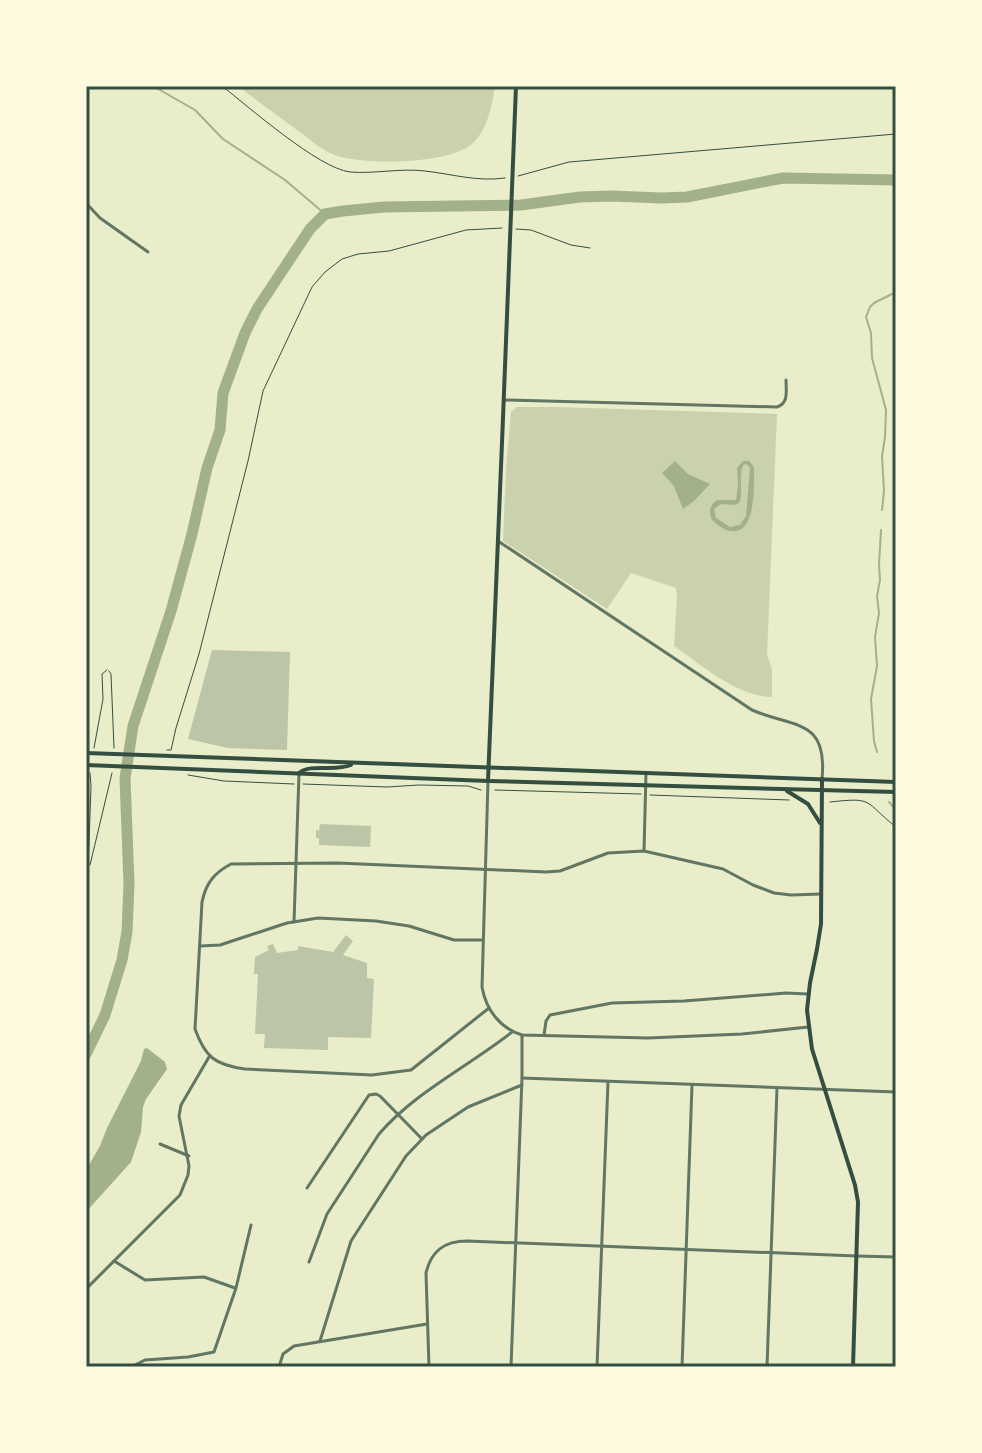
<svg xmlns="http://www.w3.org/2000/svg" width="982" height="1453" viewBox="0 0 982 1453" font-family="'Public Sans',sans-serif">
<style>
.green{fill:#cad2ad}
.water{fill:#a3b18a;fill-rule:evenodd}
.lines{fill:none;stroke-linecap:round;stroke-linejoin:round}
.stream{stroke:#a3b18a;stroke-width:2}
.river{stroke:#a3b18a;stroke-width:11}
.building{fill:#bcc5a7}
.path{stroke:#344e41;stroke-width:1}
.minor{stroke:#617663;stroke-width:3}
.tertiary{stroke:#617663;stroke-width:3}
.secondary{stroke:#344e41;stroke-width:4}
.primary{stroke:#344e41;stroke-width:4}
.neatline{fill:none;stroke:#344e41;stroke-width:3}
</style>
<rect width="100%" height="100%" fill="#e9edc9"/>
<g class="green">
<path d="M238 86H495C492 105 488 128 474 142 453 165 360 166 332 154 319 148 308 138 297 130 277 115 257 101 238 86Z"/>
<path d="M517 407H555L777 414 767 655 772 669V697C736 696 703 666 674 646L677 597 676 588 631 573 607 609 503 541 506 468 511 412Z"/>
</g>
<g class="water">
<path d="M675 461 688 474 710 484 694 501 683 509 674 486 662 473Z"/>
<path d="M743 461H749L754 467C754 483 757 536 730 531 724 530 718 525 713 521 708 514 709 505 717 500H736L738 486 737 468ZM744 464 748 465 750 468 746 516 740 525 730 527 716 518 714 509 721 504 735 505 740 502C743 490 738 473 744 464Z"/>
<path d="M147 1048 165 1062 167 1069 146 1099 143 1107 141 1132 131 1162 86 1212V1170L100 1146 107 1128 141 1061 144 1049Z"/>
</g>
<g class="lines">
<g class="stream">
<path d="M153 86 195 110 223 139 285 180 325 214"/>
<path d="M882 510 884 491 882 456 885 437 886 410 872 358 871 333 866 317 870 307 874 303 896 292"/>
<path d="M877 752 874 741 871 699 877 666 875 637 879 613 877 596 880 580 879 565 881 530"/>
<path d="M889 802 896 810"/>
</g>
<path class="river" d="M86 1054 105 1015 122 960 127 932 129 884 125 778 133 726 171 611 192 534 207 468 220 430 223 393 245 333 257 309 310 229 325 214 343 211 384 207 521 205 580 197 611 196 662 198 687 197 783 178 896 180"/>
</g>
<g class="building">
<path d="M212 650 290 652 287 750 228 748 188 739Z"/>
<path d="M320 824 371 826 370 847 319 845V838H316V830L319 831Z"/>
<path d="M346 935 353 941 343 955 367 963V978L374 979 371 1038 328 1037V1050L264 1048 265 1034H255L258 974H254L255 957 269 950 267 946 273 944 277 953 298 950V946L333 952Z"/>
</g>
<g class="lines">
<g class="path">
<path d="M222 86C249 107 318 168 350 172 375 174 400 168 425 171 452 174 477 182 505 178"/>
<path d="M518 176 569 162 896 134"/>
<path d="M516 229 531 230 571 245 590 248"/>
<path d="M109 671 111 674 114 748"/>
<path d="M94 748 103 699 102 674 107 670"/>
<path d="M167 750H171L176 728 199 654 248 461 263 391 312 287 325 272 342 259 358 254 389 251 466 230 502 228"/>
<path d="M188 775 224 781 294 784"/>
<path d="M303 784 387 787 419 785 468 786 481 790"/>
<path d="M495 790 641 794"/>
<path d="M650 795 789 800"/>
<path d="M830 802C875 797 863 801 896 827"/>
<path d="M90 865 112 773"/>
<path d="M88 871 91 786 90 773"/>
<path d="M86 908 88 870"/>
</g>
<g class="minor">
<path d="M86 203 100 218 148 252"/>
<path d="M505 400 777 407C789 403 786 391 786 380"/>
<path d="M498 541 752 710C794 728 828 718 822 779"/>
<path d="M488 781 482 987C486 1010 500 1028 522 1035L648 1038 742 1034 808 1027"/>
<path d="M644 851 646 773"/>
<path d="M294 922 299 774"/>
<path d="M200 946 220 945 287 923 318 918 376 921 409 926 454 940H482"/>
<path d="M489 1008 411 1070 372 1075 245 1069C215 1065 205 1057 195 1029L202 902C206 883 214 873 231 864L338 863 546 872 560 871 608 853 644 851 723 869 753 885 774 893 791 895 821 894"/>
<path d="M544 1035 546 1021 550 1015 612 1003 684 1001 786 993 807 994"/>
<path d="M522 1078 896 1092"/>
<path d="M160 1144 189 1156"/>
<path d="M307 1188 369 1095 376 1094 380 1096 422 1139"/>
<path d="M114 1261 145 1280 204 1277 235 1288"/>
<path d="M309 1262 327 1214 379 1134C415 1092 469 1066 512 1032"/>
<path d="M86 1289 180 1195 188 1175 189 1166 179 1116 181 1105 209 1057"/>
<path d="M320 1341 351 1241 406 1156 426 1135 468 1107 522 1085"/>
<path d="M131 1367 145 1360 188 1357 214 1352 236 1288 251 1225"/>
<path d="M279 1367 283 1354 294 1346 427 1324"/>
<path d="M429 1367 426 1273C431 1251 444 1241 467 1241L857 1256"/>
<path d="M511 1367 522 1078V1035"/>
<path d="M597 1367 608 1082"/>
<path d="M682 1367 692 1085"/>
<path d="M767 1367 777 1088"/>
</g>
<path class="tertiary" d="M857 1256 896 1257"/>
<g class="secondary">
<path d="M822 779 821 924 817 949 810 983 807 1010 812 1049 855 1185 858 1202 853 1367"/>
<path d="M488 781C498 549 507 318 516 86"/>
</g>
<g class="primary">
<path d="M86 753 896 782"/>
<path d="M86 765 488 781 896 792"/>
<path d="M299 773C311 763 334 772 351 765"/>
<path d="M787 791 808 804 820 823"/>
</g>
</g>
<rect width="982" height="1453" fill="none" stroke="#fefae0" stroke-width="176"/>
<rect x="88" y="88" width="806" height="1277" class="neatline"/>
</svg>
